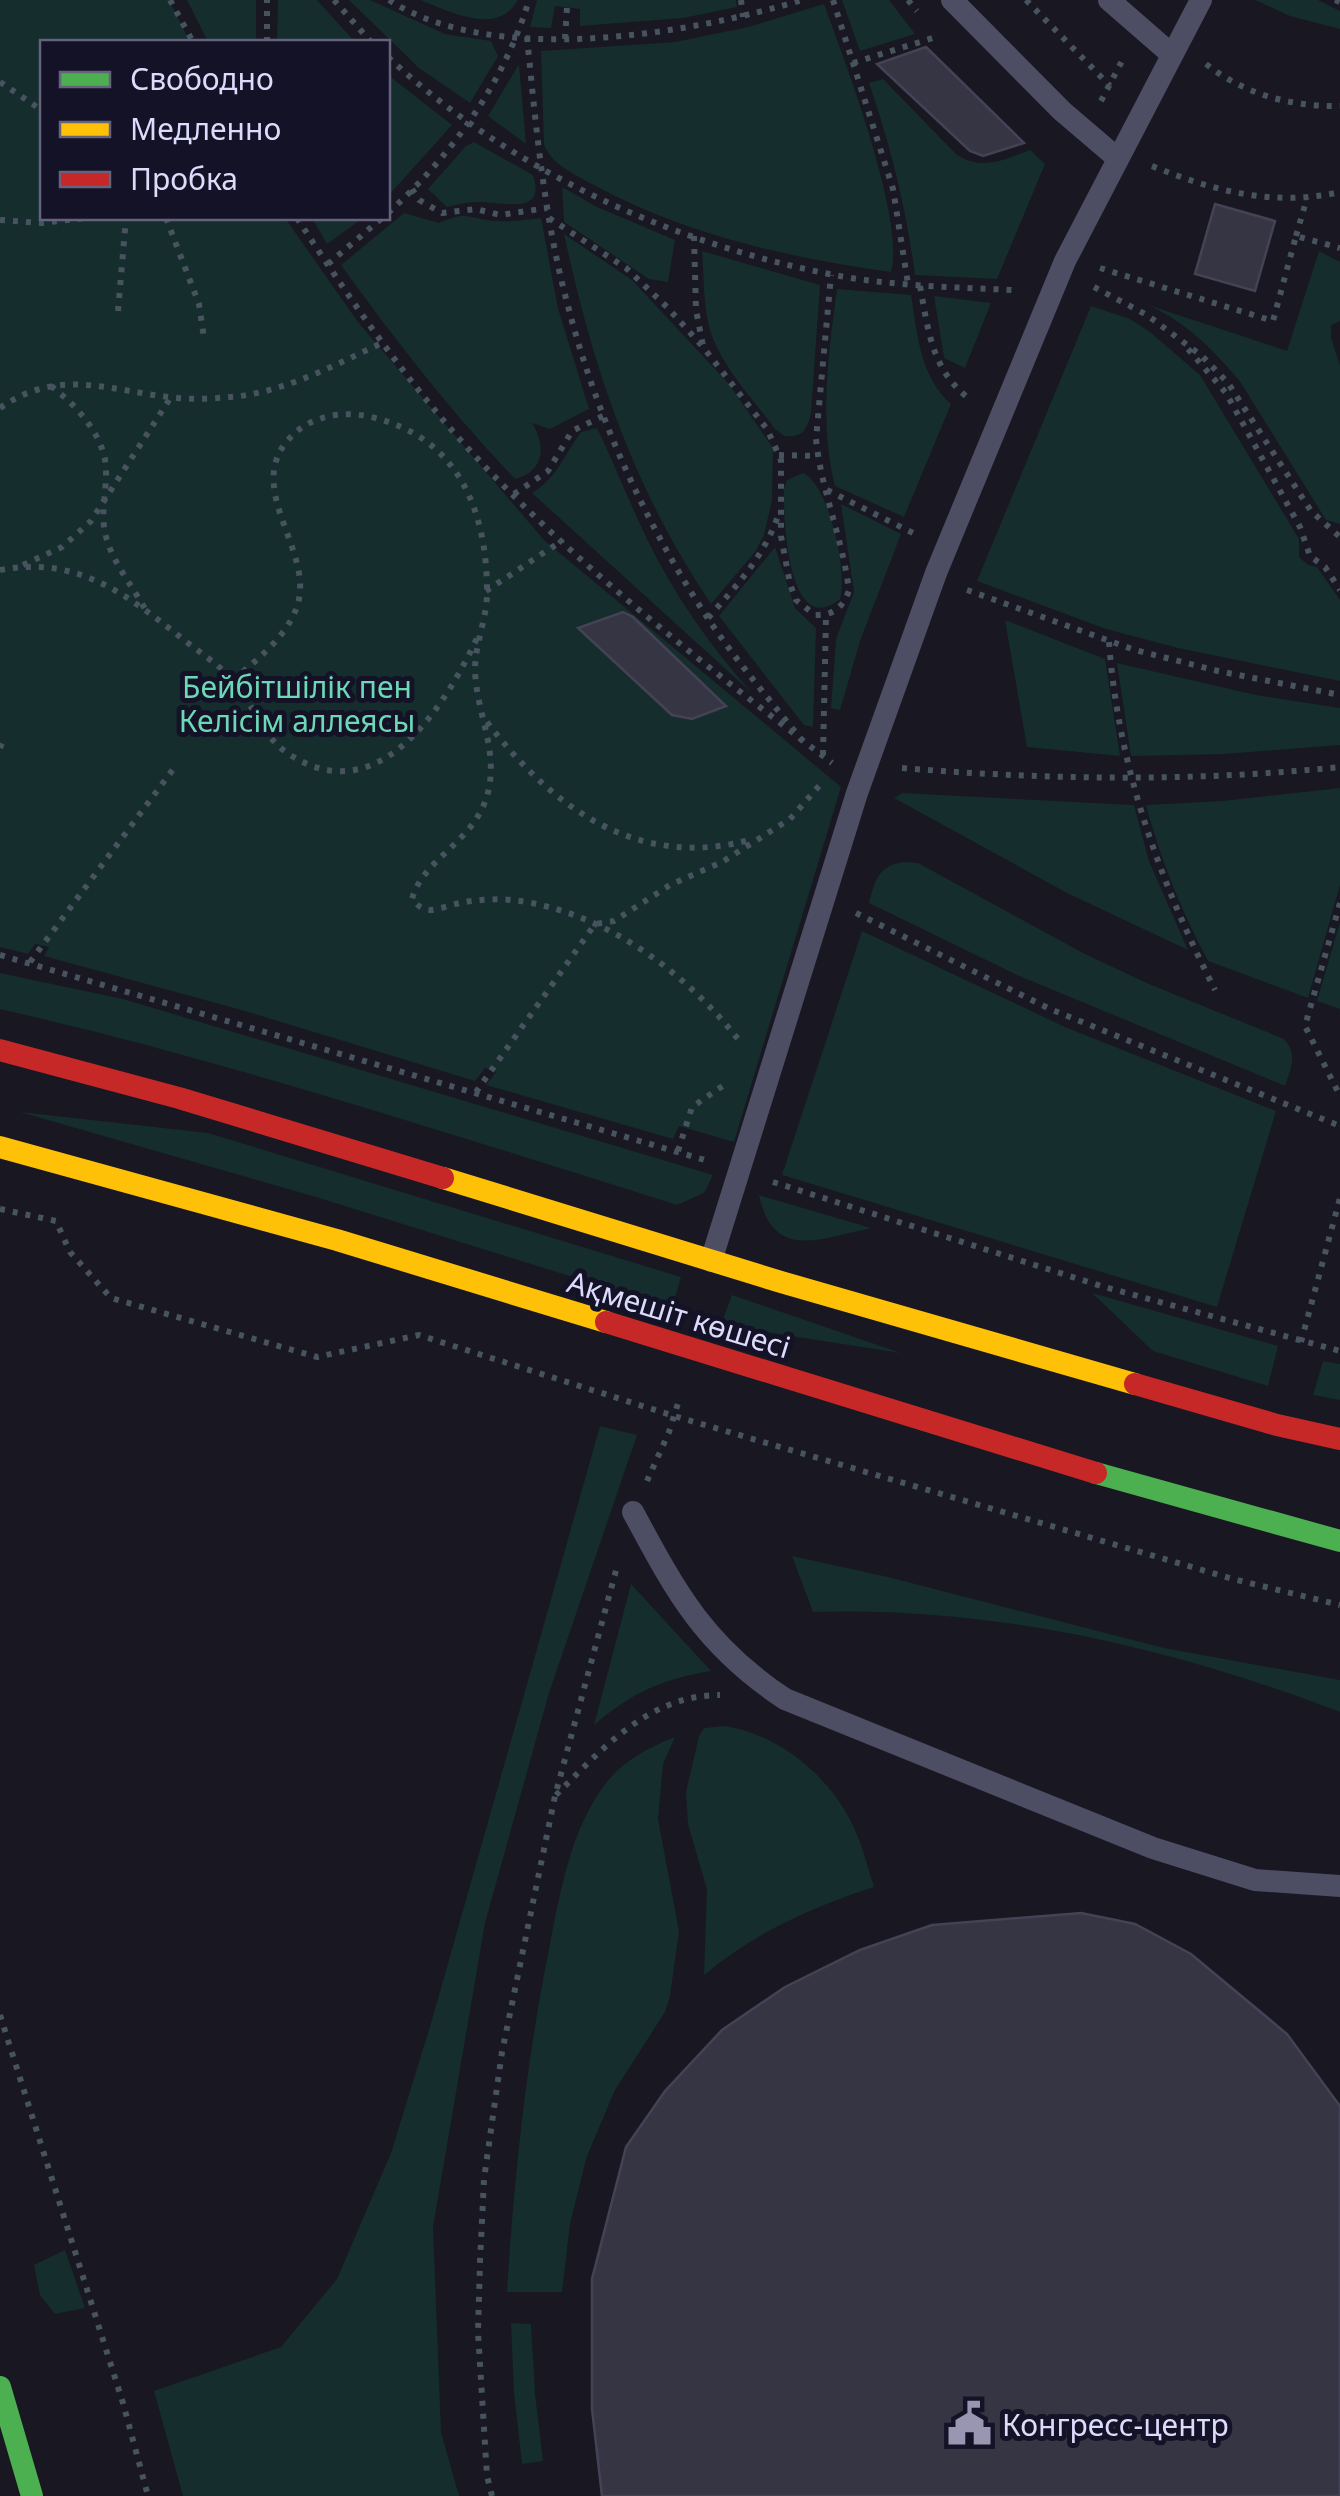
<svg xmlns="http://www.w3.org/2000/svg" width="1340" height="2496" viewBox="0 0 1340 2496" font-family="'Noto Sans',sans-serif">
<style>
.green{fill:#152d2c}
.building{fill:#363544;stroke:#454255;stroke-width:2.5}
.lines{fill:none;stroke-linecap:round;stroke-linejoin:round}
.path{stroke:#47535e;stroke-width:6;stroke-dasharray:5 8;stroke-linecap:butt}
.lane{stroke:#4d4d63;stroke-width:22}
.fast{stroke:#4caf50;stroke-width:22}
.slow{stroke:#ffc107;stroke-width:22}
.jam{stroke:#c62828;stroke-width:22}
.labels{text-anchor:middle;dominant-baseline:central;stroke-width:10;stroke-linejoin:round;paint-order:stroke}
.park-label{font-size:30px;fill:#6cd8b6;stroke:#141227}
.street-label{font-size:30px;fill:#dddbfc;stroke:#141227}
.poi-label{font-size:30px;fill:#dddbfc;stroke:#141227;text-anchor:start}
</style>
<rect width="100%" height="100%" fill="#181722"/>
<g class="green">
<path d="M0 0H169L190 42H42V218H285L358 322 544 540 841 787 734 1142 679 1126 673 1139 486 1085 496 1072 485 1068 475 1081 245 1011 44 956 49 947 35 944 28 954 0 947Z"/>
<path d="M187 0H256V42H208Z"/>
<path d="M278 0H317L355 42H277Z"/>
<path d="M349 0H370L445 34 491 41 498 56 470 103 419 68Z"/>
<path d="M420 0H518C497 37 449 11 420 0Z"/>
<path d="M537 0H736L737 7 683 18 580 26V9L555 6 551 28 530 27Z"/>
<path d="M842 0H889L915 34 860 51Z"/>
<path d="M1255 0H1318L1340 11V29L1290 16Z"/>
<path d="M824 4C844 59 906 220 891 272 788 258 682 234 590 183 572 173 553 165 544 145L541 51 675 42 748 27Z"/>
<path d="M519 64 526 144 488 116Z"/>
<path d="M388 75 452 125 388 196Z"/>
<path d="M883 79 957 155C984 171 1003 160 1030 150L1045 164 997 279 915 275C906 208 891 147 869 83Z"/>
<path d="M474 142 533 175C547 216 502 202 479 202 468 202 458 204 447 207L428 189 466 146Z"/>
<path d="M562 187 597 207 675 240 668 282 649 279 564 222Z"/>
<path d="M404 213 439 223C469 209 470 220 498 221 512 222 526 220 541 218L558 308 589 409 550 429 532 423C546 445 545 472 515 479 451 412 395 340 341 265Z"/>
<path d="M312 218H363L327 244Z"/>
<path d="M564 234 632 280 729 384 773 448 772 500 764 535 755 552 711 604C633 488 593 369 564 234Z"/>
<path d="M702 251 820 285 811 413C807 430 803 438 784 436L775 429C753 399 721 366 710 330 703 305 704 277 702 251Z"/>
<path d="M1319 251 1340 262V321L1331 325V338L1340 365V524L1326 520 1241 383C1215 351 1186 322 1148 305L1287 351Z"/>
<path d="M837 289 911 295C917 332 920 377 951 404L904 517 835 486C819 423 828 354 837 289Z"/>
<path d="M934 296 991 303 965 368 944 358Z"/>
<path d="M1091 306 1130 319 1150 332 1200 375 1299 539V557L1308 565 1317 567 1340 600V681L1178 648 1106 629 977 581Z"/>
<path d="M597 428C615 465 630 504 648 541 675 596 711 647 752 693L532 493C557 478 564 455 581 432Z"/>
<path d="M803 473C829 484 848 573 840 599 787 642 783 514 784 488L787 480Z"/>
<path d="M841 504 901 534 860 641 840 710 831 708 836 639 854 592Z"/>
<path d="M775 547 795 608 816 628 813 727 804 725 719 616Z"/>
<path d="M1005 620 1105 659 1120 756 1027 747Z"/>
<path d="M1117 663 1256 695 1340 708V745L1224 754 1131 756Z"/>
<path d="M1340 788V885L1308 998 1208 961C1181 910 1161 861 1146 805L1222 801Z"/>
<path d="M902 793 1134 805 1149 861 1188 950 1067 893 894 798Z"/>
<path d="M905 862 918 863 1085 954 1149 984 1284 1039C1298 1054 1291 1068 1285 1086L1017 975 869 903C875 879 879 865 905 862Z"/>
<path d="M1340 922V1009L1317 1001Z"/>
<path d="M862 931 1065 1027 1276 1111 1217 1307 782 1175Z"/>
<path d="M0 973 123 999 713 1175 704 1193 677 1205C453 1135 229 1061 0 1009Z"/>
<path d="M20 1112 208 1133 681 1277 672 1308 316 1197Z"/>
<path d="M759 1195 871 1228C822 1238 773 1262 759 1195Z"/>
<path d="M1092 1293 1278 1346 1268 1386 1153 1351Z"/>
<path d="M732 1295 901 1353 721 1325Z"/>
<path d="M1323 1361 1340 1364V1400L1313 1395Z"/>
<path d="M600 1426 637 1435 549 1693 485 1923 433 2227 441 2432 459 2496H183L154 2391 281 2347 337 2279 391 2153 432 2020Z"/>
<path d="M792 1556 888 1577 1164 1648 1340 1680V1712C1173 1648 993 1606 813 1612Z"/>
<path d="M631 1584 711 1671C662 1679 633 1692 594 1725Z"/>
<path d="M725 1726C782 1735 836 1781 857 1835 864 1851 868 1869 874 1887 812 1907 754 1933 704 1975L707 1890 688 1824 686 1792 699 1736 704 1728Z"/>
<path d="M675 1737 663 1764 658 1819 679 1931 670 1996 665 2012 615 2090 587 2156 570 2224 562 2292H507C514 2176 526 2063 549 1949 560 1893 570 1830 606 1783 623 1761 649 1747 675 1737Z"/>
<path d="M65 2250 85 2308 55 2314 40 2295 34 2265Z"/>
<path d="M511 2323 531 2324 535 2394 543 2461 522 2464 514 2393Z"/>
</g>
<g class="building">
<path d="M926 47 1024 143 983 156 970 151 877 64Z"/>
<path d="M1215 204 1275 221 1255 291 1195 274Z"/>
<path d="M623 612 633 617 726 706 692 719 672 715 578 628Z"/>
<path d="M1081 1913 1135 1924 1191 1954 1287 2034 1340 2106V2496H602L592 2409V2279L626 2147 665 2091 722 2030 785 1987 860 1950 932 1925Z"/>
</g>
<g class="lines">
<g class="path">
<path d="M170 0 193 42"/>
<path d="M334 0 371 42"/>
<path d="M389 0C494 68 690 34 802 0"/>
<path d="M741 0 743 17"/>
<path d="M833 0 893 189 908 284"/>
<path d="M908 0 917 11"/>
<path d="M1026 0 1110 86"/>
<path d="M1335 0 1340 2"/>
<path d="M527 37C536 127 544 218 568 306 596 415 645 523 707 617 736 661 771 701 804 743"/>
<path d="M565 39 567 7"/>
<path d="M267 42V0"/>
<path d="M388 57C508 169 668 242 829 274 889 286 951 287 1012 290"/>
<path d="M853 63 939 36"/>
<path d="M1206 64C1244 94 1291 107 1340 106"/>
<path d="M0 82 37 107 42 115"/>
<path d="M1101 101 1123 59"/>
<path d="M1152 166C1214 191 1273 207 1340 192"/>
<path d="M412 189 419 200 442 213 476 209 500 215 547 208"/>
<path d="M388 213C452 155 504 83 529 0"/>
<path d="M166 218 199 304 204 338"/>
<path d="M297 218C347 295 402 375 464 444 572 563 705 665 832 763"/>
<path d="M549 218 626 268 667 307 703 347 767 429 781 460V536L790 584 796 600 815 615C834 615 842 608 849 591 843 539 821 490 816 439L831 275"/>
<path d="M0 220 41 223 86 218"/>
<path d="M694 236 696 310 703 346"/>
<path d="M1296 236 1307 198"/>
<path d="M328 264 382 218"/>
<path d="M1100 268 1273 321 1296 236 1340 248"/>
<path d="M920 286C928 328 931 368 967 397"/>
<path d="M1094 287 1147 315 1202 356 1228 383 1311 511 1340 537"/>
<path d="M118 311 126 218"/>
<path d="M1188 349 1226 393 1300 527 1310 556 1325 567 1340 590"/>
<path d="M51 386C76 405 105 436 106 469 107 493 99 516 107 540 114 564 133 587 145 609"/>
<path d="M0 408C60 366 112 392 178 398 198 400 221 398 240 396 291 389 337 364 384 342"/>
<path d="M779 455 818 456"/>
<path d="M827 490 913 533"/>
<path d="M514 494 548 471 572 431 605 415"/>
<path d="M23 565 62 547 91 521 171 397"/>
<path d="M0 570C75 556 122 591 179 636 196 650 217 663 232 679 253 702 260 734 286 752 376 815 444 709 477 638"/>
<path d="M967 590 1135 650 1218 671 1340 695"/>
<path d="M486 591 563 540"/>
<path d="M708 618C737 585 763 558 778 516"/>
<path d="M1109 642C1118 766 1159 880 1215 990"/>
<path d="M233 680C259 658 297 629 300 592 304 542 248 486 288 440 308 416 342 410 371 417 459 437 488 512 487 596 486 620 475 645 475 670 476 709 495 743 490 782 482 841 424 855 412 899 417 905 422 910 431 910 440 909 451 905 460 903 486 898 511 898 536 904 617 921 692 979 741 1043"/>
<path d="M487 722C554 810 640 871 753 839"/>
<path d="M0 748 2 743"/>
<path d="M823 755 826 615"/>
<path d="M902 768C1049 780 1193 782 1340 767"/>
<path d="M1340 903 1305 1026 1340 1096"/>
<path d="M856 913 1050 1009 1340 1126"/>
<path d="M0 955 705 1160"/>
<path d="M30 962 174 768"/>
<path d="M476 1092 595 924 614 921 670 885 722 862 790 819 819 786"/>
<path d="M678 1151 692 1107 727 1083"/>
<path d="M773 1182 1101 1286 1340 1351"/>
<path d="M0 1209 56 1221 70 1252 111 1298 317 1357 419 1335 674 1416 1233 1579 1340 1605"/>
<path d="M1301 1342 1340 1198"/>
<path d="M647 1481 669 1432 679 1400"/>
<path d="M556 1795C602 1749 649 1695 720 1695"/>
<path d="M0 2015 123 2403 148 2496"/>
<path d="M492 2496 487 2476 478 2332 480 2262 484 2179 502 2052 555 1796 618 1563"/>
</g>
<g class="lane">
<path d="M952 0 1062 111 1117 158"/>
<path d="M1109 0 1171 54"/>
<path d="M711 1261 857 793 936 573 1065 261 1201 0"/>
<path d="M633 1512C677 1594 705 1646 785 1699L1153 1848 1255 1880 1340 1886"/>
</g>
<g class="fast">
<path d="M1096 1473 1340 1541"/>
<path d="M0 2387 32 2496"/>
</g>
<g class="slow">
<path d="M0 1147 337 1240 606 1322"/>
<path d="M443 1178 781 1282 1135 1384"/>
</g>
<g class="jam">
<path d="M0 1050 179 1098 443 1178"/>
<path d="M606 1322 1096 1473"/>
<path d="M1135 1384 1277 1425 1340 1439"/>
</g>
</g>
<defs>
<symbol id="civic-bare" viewBox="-9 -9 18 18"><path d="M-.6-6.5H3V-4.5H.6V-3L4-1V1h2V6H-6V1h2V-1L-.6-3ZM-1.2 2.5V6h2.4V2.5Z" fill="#9896b0" stroke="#141227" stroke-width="2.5" paint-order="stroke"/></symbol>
</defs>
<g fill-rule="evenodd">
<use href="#civic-bare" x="938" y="2392" width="63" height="63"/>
</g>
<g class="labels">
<g class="park-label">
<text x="297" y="686">Бейбітшілік пен<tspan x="297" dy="34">Келісім аллеясы</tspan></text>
</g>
<g class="street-label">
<text transform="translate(679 1314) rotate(17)">Ақмешіт көшесі</text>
</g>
<g class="poi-label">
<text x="1002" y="2424">Конгресс-центр</text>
</g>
</g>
<rect x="40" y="40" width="350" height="180" fill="#141227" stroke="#64627c" stroke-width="2.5"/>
<rect x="60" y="72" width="50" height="15" fill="#4caf50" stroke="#64627c" stroke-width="2.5"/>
<text x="130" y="90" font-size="30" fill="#dddbfc">Свободно</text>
<rect x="60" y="122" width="50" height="15" fill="#ffc107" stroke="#64627c" stroke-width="2.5"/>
<text x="130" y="140" font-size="30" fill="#dddbfc">Медленно</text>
<rect x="60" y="172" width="50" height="15" fill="#c62828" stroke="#64627c" stroke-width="2.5"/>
<text x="130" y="190" font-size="30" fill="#dddbfc">Пробка</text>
</svg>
